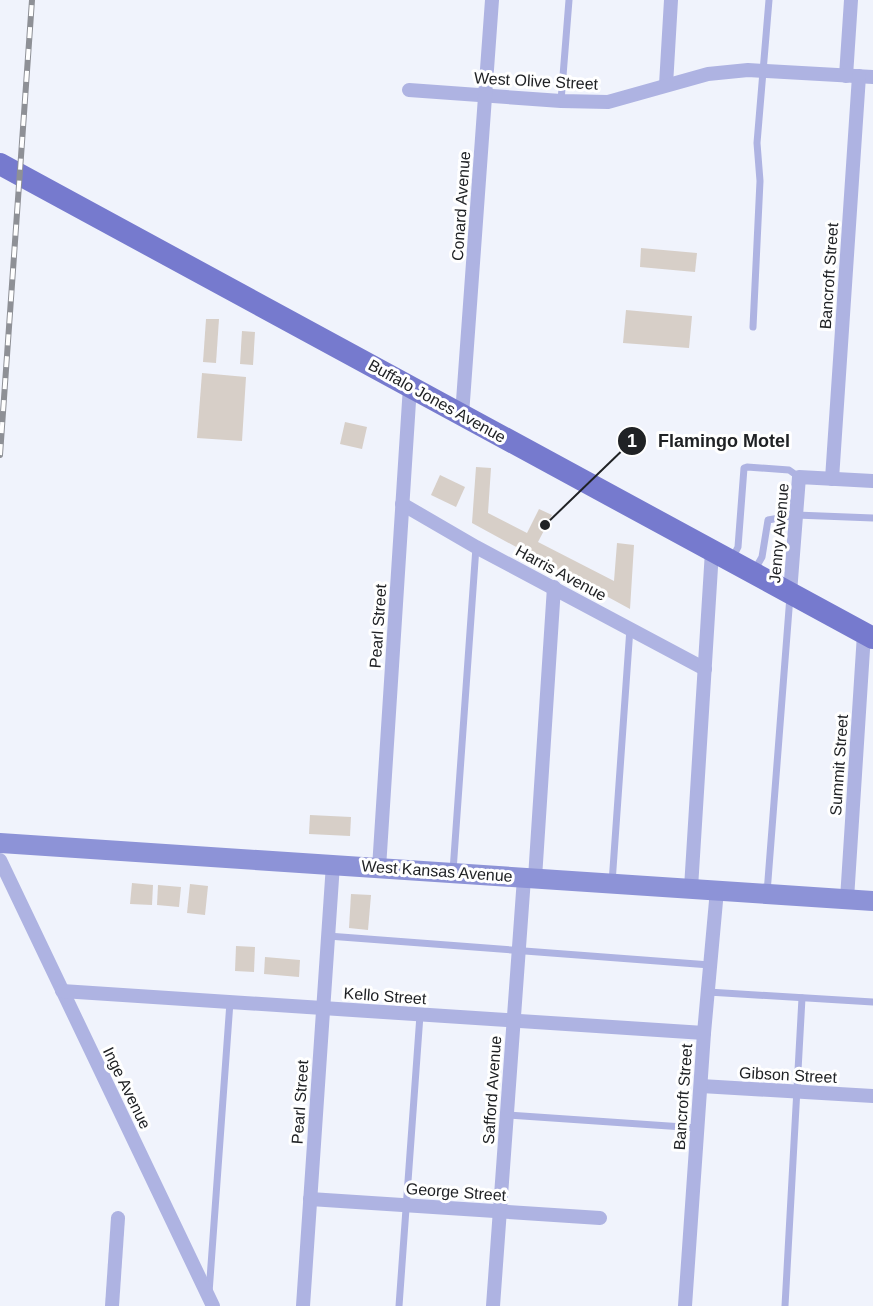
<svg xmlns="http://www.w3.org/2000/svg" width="873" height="1306" viewBox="0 0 873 1306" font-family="Helvetica,sans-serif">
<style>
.building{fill:#d7cfc8}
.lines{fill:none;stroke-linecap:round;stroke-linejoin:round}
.lane{stroke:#aeb3e2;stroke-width:7}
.street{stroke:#aeb3e2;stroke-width:14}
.secondary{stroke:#8d93d7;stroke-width:20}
.primary{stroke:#767ace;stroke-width:22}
.rail-casing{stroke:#8e9096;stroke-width:6}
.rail{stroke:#fff;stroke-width:4;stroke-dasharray:11;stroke-linecap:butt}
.labels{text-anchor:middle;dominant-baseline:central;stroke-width:6;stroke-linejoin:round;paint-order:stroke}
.street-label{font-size:16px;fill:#202225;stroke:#fff}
.leader{fill:none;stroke:#202225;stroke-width:2}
.callout-dot{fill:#202225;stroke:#fff;stroke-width:2}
.mark-label{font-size:18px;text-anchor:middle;font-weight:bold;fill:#fff}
.callout-label{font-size:18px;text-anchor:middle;font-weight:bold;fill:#202225;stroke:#fff;stroke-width:6;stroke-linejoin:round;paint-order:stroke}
</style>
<rect width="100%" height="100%" fill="#f0f3fc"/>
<g class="building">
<path d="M641 248 697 253 695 272 640 267Z"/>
<path d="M626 310 692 316 689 348 623 343Z"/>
<path d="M206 319H219L216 363 203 362Z"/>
<path d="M242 331 255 332 253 365 240 364Z"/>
<path d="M202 373 246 377 242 441 197 438Z"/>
<path d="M345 422 367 427 362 449 340 444Z"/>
<path d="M476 467 491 468 488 513 527 533 539 509 552 515 538 542 614 581 617 543 634 545 630 609 472 523Z"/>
<path d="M440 475 465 487 456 507 431 495Z"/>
<path d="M310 815 351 817 350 836 309 834Z"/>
<path d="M132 883 153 885 152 905 130 904Z"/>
<path d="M190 884 208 886 205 915 187 913Z"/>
<path d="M158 885 181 887 179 907 157 905Z"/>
<path d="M351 894 371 895 368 930 349 928Z"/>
<path d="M236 946 255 947 254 972 235 971Z"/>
<path d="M265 957 300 960 299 977 264 974Z"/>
</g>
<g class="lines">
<g class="lane">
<path d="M561 101 569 0"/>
<path d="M753 327 760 181 757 143 769 0"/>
<path d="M732 559 738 547 744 468 747 467 789 470 799 477"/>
<path d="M754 571 762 557 768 520 796 515 873 518"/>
<path d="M453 871 476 547"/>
<path d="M612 883 630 628"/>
<path d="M767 893 790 596"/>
<path d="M328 936 710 965"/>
<path d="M708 992 873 1002"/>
<path d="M507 1115 698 1128"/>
<path d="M209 1293 230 1002"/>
<path d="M399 1306 420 1015"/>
<path d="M785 1306 802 998"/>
</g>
<g class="street">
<path d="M846 76 851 0"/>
<path d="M666 85 671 0"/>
<path d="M409 90 561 101 608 102 708 74 748 70 873 77"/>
<path d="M462 415 492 0"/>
<path d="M832 479 859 76"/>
<path d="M402 504 476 547 705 669"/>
<path d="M790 593 799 477 873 481"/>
<path d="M0 860 213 1306"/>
<path d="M379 868 410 386"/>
<path d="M535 878 554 587"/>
<path d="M691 888 712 551"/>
<path d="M847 899 864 634"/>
<path d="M62 991 704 1033"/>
<path d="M701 1086 873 1096"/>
<path d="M310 1199 600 1218"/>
<path d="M112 1306 118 1218"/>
<path d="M303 1306 333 864"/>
<path d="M493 1306 524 878"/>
<path d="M685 1306 704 1033 717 890"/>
</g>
<path class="secondary" d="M0 843 873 901"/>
<path class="primary" d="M0 164 873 638"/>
<defs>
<path id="rail" d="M0 455 32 0"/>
</defs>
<use href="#rail" class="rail-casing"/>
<use href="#rail" class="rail"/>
</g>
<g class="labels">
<g class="street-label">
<text transform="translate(536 81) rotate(3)">West Olive Street</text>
<text transform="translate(461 206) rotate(-86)">Conard Avenue</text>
<text transform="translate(829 276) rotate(-86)">Bancroft Street</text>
<text transform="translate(437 401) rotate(29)">Buffalo Jones Avenue</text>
<text transform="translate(779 533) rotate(-85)">Jenny Avenue</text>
<text transform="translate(561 573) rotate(28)">Harris Avenue</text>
<text transform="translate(378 626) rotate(-86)">Pearl Street</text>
<text transform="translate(839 765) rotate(-86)">Summit Street</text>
<text transform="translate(437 871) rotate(4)">West Kansas Avenue</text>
<text transform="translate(385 996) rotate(4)">Kello Street</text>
<text transform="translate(788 1075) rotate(3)">Gibson Street</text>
<text transform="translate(127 1088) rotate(64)">Inge Avenue</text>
<text transform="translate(492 1090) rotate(-86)">Safford Avenue</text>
<text transform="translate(683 1097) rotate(-86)">Bancroft Street</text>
<text transform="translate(300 1102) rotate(-86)">Pearl Street</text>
<text transform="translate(456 1192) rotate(4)">George Street</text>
</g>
</g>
<path class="leader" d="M545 525L632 441"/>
<g class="callout-dot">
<circle cx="545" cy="525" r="6"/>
<circle cx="632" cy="441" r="15"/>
</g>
<g class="mark-label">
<text x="632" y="447">1</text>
</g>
<g class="callout-label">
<text x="724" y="447">Flamingo Motel</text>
</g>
</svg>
